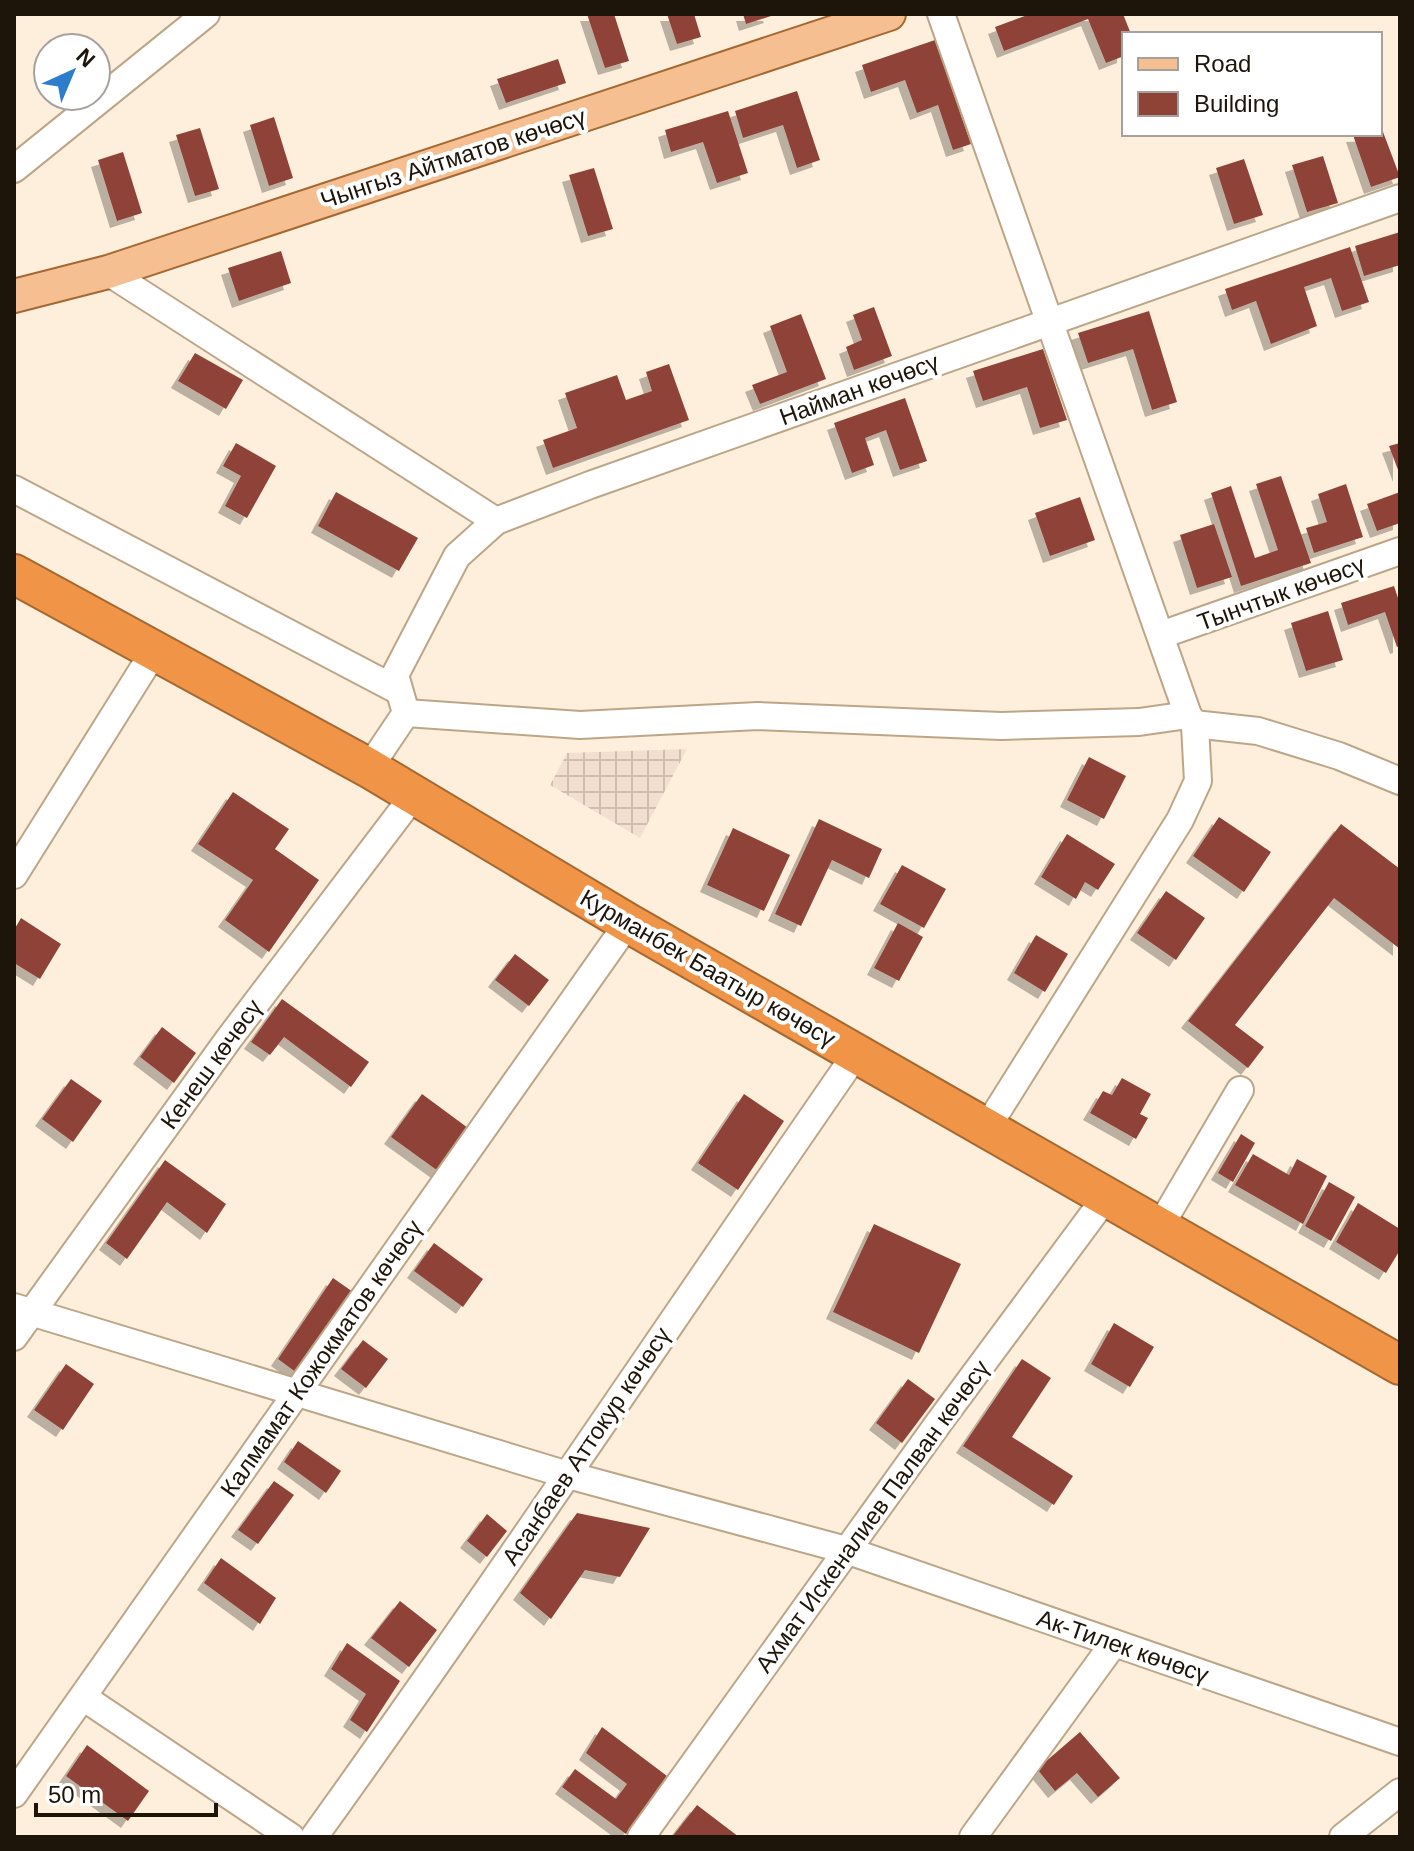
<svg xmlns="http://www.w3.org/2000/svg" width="1414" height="1851" viewBox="0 0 1414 1851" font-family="Arial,sans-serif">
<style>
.industrial{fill:url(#industrial-grid)}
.building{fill:#8f4337;filter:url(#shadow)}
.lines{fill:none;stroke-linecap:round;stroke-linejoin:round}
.minor-casing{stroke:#bda688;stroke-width:30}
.major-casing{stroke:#a66832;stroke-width:36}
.highway-casing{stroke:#a66832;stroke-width:42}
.minor{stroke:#fff;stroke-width:26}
.major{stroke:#f6bf91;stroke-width:32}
.highway{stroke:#f09448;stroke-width:38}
.labels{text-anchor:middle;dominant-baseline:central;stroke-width:8;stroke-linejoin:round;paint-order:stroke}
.street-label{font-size:24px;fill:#1e150a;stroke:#fff}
</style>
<defs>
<pattern id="industrial-grid" width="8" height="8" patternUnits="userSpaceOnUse" patternTransform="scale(2)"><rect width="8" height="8" fill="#f3dfd0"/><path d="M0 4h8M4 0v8" fill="none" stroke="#d0beb1"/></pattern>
<filter id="shadow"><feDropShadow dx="-7" dy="7" stdDeviation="0" flood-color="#0004"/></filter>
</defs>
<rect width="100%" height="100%" fill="#fdefdc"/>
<path class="industrial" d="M687 749 640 838 550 785 567 753Z"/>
<g class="building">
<path d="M587 14H614L629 61 605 68Z"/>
<path d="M667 14H694L701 37 677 44Z"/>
<path d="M743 14H770L771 16 746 24Z"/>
<path d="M1030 14H1123L1131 34H1124V56L1106 63 1088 19 1004 51 995 27Z"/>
<path d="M935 40 971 144 953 150 938 105 917 113 905 80 871 92 862 65Z"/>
<path d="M558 59 566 83 506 103 497 79Z"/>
<path d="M797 91 820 160 797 168 783 125 743 138 735 111Z"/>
<path d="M728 111 748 173 717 183 703 142 671 152 665 130Z"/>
<path d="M274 117 293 178 269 186 250 125Z"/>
<path d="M1380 124 1400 177 1371 187 1353 135 1380 134Z"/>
<path d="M200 128 219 189 195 196 176 135Z"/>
<path d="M123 152 142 213 117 221 98 160Z"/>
<path d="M1323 156 1338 203 1307 212 1292 165Z"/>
<path d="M1244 159 1263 215 1234 224 1216 168Z"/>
<path d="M594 168 613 229 588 236 569 175Z"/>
<path d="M1400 232V265L1364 276 1355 246Z"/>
<path d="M1350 247 1369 302 1342 311 1331 278 1304 287 1317 326 1271 344 1256 301 1232 310 1225 289Z"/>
<path d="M281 251 291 283 239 301 228 268Z"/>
<path d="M874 307 892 356 854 370 846 347 862 340 853 315Z"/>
<path d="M1149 311 1177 402 1152 410 1133 349 1088 363 1078 333Z"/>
<path d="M801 314 826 379 760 404 752 385 787 372 770 326Z"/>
<path d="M1043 349 1067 420 1040 428 1027 387 983 401 973 371Z"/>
<path d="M195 353 243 380 226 409 178 381Z"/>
<path d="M669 364 689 420 553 468 543 440 577 428 565 393 617 375 626 400 652 391 646 372Z"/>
<path d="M905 398 927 461 900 470 886 430 865 438 874 465 852 473 834 423Z"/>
<path d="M236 443 276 466 247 518 225 506 241 476 223 466Z"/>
<path d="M1400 443V475L1389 446Z"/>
<path d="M1281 476 1311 563 1241 586 1211 493 1231 486 1255 558 1278 550 1256 484Z"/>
<path d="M1346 484 1363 537 1314 553 1306 528 1327 522 1318 494Z"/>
<path d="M336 492 418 538 399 571 318 526Z"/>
<path d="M1400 492V523L1377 531 1367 504Z"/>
<path d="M1080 497 1095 540 1050 556 1035 513Z"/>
<path d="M1214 524 1232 577 1197 588 1180 535Z"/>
<path d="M1394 586 1400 604V646L1397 647 1385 612 1348 625 1341 603Z"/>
<path d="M1328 611 1343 660 1306 671 1291 623Z"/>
<path d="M1089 757 1126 776 1104 819 1067 800Z"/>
<path d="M233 792 289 829 275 849 319 880 269 952 225 920 253 880 198 844Z"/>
<path d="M1219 817 1271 852 1244 892 1193 856Z"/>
<path d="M819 819 882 849 869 878 832 860 801 926 775 914Z"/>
<path d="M1341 824 1400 869V949L1334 898 1235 1025 1264 1047 1248 1068 1188 1021Z"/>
<path d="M733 828 790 855 764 911 707 885Z"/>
<path d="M1067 834 1115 864 1098 890 1085 882 1076 899 1041 877Z"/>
<path d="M902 865 946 889 924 928 880 904Z"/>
<path d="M1166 891 1205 918 1176 960 1137 933Z"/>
<path d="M21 918 61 944 40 979 14 963V930Z"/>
<path d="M898 923 923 937 899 981 874 968Z"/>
<path d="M1036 935 1068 954 1045 992 1014 973Z"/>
<path d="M515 954 549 980 529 1006 495 980Z"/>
<path d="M282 999 369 1062 351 1087 284 1037 270 1055 251 1042Z"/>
<path d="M162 1027 196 1053 174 1083 140 1057Z"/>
<path d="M1122 1078 1151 1094 1140 1114 1148 1118 1136 1139 1090 1113 1103 1091 1112 1095Z"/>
<path d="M71 1079 102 1101 73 1142 42 1119Z"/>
<path d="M422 1094 468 1128 438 1171 391 1137Z"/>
<path d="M744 1094 784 1121 738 1190 698 1163Z"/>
<path d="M1241 1134 1255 1143 1233 1182 1218 1173Z"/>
<path d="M1253 1154 1289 1175 1297 1159 1327 1176 1303 1224 1235 1185Z"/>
<path d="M165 1160 226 1204 207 1233 167 1202 127 1259 106 1243Z"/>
<path d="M1329 1182 1355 1197 1331 1241 1305 1226Z"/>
<path d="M1358 1203 1400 1229V1250L1386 1273 1336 1242Z"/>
<path d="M874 1224 961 1264 919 1353 833 1312Z"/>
<path d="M434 1243 483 1279 463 1307 414 1271Z"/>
<path d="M333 1278 353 1292 297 1373 278 1359Z"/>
<path d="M1114 1323 1154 1347 1130 1387 1091 1364Z"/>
<path d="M363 1340 388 1359 366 1388 341 1369Z"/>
<path d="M1022 1359 1051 1378 1012 1437 1073 1476 1054 1505 963 1446Z"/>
<path d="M66 1364 94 1384 63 1430 34 1410Z"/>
<path d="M908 1379 935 1399 902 1443 876 1423Z"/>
<path d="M298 1441 341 1471 326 1493 284 1462Z"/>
<path d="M274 1481 294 1495 258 1544 238 1530Z"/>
<path d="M577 1513 650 1528 620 1577 585 1570 551 1619 520 1593Z"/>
<path d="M487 1514 507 1531 487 1557 467 1541Z"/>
<path d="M221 1558 276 1598 260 1624 204 1583Z"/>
<path d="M400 1601 437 1630 409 1667 371 1638Z"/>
<path d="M347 1643 400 1681 367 1732 350 1720 366 1694 331 1669Z"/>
<path d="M602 1727 667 1776 626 1834 562 1787 575 1769 616 1799 627 1784 586 1753Z"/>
<path d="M1080 1732 1120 1778 1098 1797 1077 1773 1055 1791 1037 1769Z"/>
<path d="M87 1745 149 1791 128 1821 66 1776Z"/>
<path d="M697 1805 739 1837H672Z"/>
</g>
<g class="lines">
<defs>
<g id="minor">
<path d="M941 14 1188 715 1195 726 1198 781 1180 820 986 1129"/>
<path d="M14 169 206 14"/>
<path d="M108 272 496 521"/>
<path d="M14 489 399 691"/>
<path d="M1161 635 1400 551"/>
<path d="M406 713 580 725 758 716 1001 726 1139 722 1188 715"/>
<path d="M1194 724 1258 731 1339 756 1400 781"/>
<path d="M369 768 406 713 395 675 457 556 496 521 590 485 1400 198"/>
<path d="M14 875 155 650"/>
<path d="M1159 1228 1240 1090"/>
<path d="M14 1307 568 1475 846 1550 1400 1742"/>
<path d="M14 1337 228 1040 414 795"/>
<path d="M83 1697 291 1837"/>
<path d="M14 1794 628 923"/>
<path d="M314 1837C499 1580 675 1315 856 1054"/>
<path d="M641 1837 940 1421 1106 1197"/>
<path d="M973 1837 1114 1643"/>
<path d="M1343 1837 1400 1792"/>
</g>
<path id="major" d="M14 296 108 272 889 14"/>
<path id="highway" d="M14 574 369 768 628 923 1400 1365"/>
</defs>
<use href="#minor" class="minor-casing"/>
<use href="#major" class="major-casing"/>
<use href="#highway" class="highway-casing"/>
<use href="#minor" class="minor"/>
<use href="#major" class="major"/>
<use href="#highway" class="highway"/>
</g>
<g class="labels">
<g class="street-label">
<text transform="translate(453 158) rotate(-18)">Чынгыз Айтматов көчөсү</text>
<text transform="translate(859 389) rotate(-20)">Найман көчөсү</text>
<text transform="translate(1281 593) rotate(-20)">Тынчтык көчөсү</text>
<text transform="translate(708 968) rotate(30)">Курманбек Баатыр көчөсү</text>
<text transform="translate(211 1064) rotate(-54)">Кенеш көчөсү</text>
<text transform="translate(321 1358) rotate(-55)">Калмамат Кожокматов көчөсү</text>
<text transform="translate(586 1446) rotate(-56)">Асанбаев Аттокур көчөсү</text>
<text transform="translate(872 1516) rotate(-54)">Ахмат Искеналиев Палван көчөсү</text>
<text transform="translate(1123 1646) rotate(19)">Ак-Тилек көчөсү</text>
</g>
</g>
<rect width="1414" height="1851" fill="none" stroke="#1e150a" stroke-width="32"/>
<rect x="1122" y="32" width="260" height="104" fill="#ffffff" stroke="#a5a19d" stroke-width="2"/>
<rect x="1138" y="58" width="40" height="12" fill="#f6bf91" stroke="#a5a19d" stroke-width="2"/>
<text x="1194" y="72" font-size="24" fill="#1e150a">Road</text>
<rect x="1138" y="92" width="40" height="24" fill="#8f4337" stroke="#a5a19d" stroke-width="2"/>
<text x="1194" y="112" font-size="24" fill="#1e150a">Building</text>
<g transform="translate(72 72) rotate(44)"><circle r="38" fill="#ffffff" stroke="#a5a19d" stroke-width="2"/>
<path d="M0-6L14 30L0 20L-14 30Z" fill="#2c7dcc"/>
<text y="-12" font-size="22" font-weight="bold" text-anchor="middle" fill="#1e150a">N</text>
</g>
<path d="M36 1803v12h180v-12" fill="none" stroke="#1e150a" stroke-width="4"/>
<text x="48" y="1803" font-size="24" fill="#1e150a" stroke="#ffffff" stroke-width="6" paint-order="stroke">50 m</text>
</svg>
